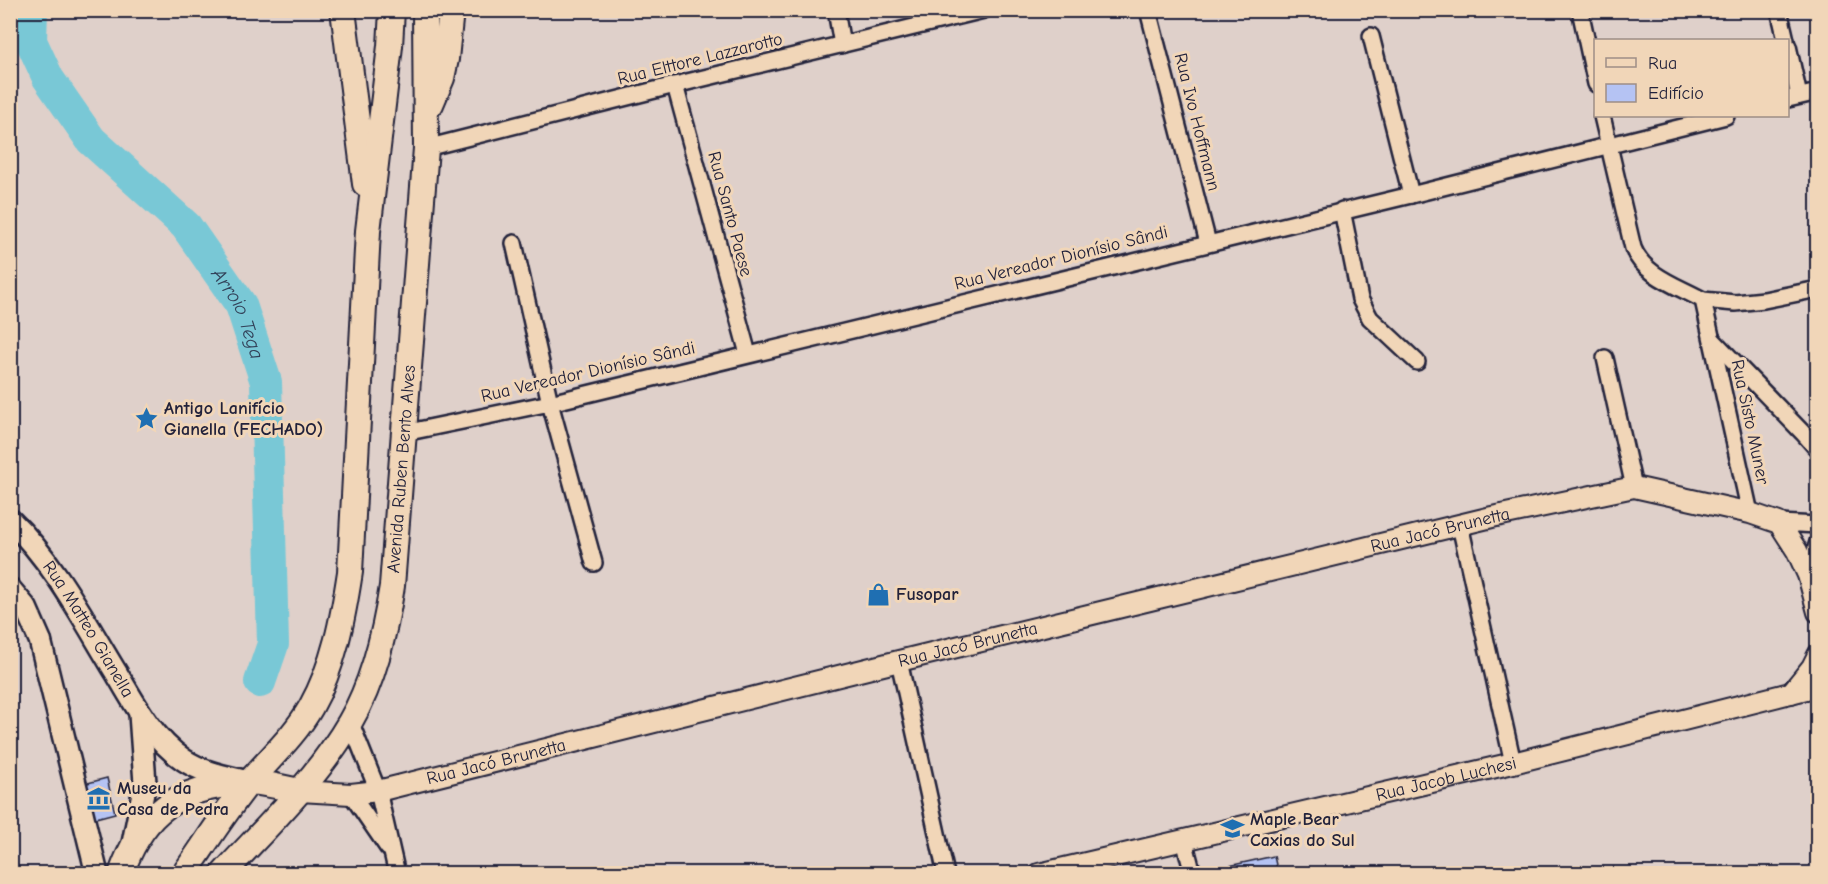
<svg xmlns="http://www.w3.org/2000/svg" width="1828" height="884" viewBox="0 0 1828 884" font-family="'Comic Neue',sans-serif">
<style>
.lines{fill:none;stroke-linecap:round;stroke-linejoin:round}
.river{stroke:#79c8d6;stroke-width:32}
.building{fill:#b5c3f3;stroke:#22223b;stroke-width:1.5}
.minor-casing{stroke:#22223b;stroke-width:20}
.tertiary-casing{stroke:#22223b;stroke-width:24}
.secondary-casing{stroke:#22223b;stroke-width:26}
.primary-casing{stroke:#22223b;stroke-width:28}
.minor{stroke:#f1d6b8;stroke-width:15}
.tertiary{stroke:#f1d6b8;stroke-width:20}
.secondary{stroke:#f1d6b8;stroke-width:21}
.primary{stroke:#f1d6b8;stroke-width:24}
.labels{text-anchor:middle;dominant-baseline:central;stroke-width:6;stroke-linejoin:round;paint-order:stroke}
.street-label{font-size:18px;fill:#22223b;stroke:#f1d6b8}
.poi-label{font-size:18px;font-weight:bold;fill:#22223b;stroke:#f1d6b8;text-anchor:start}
.water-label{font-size:20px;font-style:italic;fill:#33435a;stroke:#f1d6b8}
</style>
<rect width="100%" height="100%" fill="#dfd0ca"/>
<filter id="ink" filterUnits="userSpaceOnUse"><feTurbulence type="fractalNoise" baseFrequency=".0167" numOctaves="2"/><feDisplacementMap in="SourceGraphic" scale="12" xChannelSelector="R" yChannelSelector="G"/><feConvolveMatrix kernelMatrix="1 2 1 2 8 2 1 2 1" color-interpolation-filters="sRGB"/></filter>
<g filter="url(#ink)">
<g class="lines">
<path class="river" id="s1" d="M32 10 31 41 48 78 91 140 186 226 241 305 266 382 273 644 260 682"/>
</g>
<g class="building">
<path d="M107 778 115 813 92 819 84 784Z"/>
<path d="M1274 856 1278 874H1207L1206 871Z"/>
</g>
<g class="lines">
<defs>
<g id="minor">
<path d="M836 10 842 45"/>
<path d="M1148 10 1208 243"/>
<path d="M1580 10 1596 84"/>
<path d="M1779 10 1786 40"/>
<path d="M1371 36 1411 195"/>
<path d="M1788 46 1799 96"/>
<path d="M675 85 748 354"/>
<path d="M1788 99 1818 92"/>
<path d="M1602 116 1633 248C1644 276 1678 286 1703 300L1750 513"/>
<path d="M426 148 675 85 984 10"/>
<path d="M1342 210 1360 299 1370 318 1417 362"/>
<path d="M514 243 550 403 594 563"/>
<path d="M1703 300 1735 303 1764 300 1818 289"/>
<path d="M1713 340 1803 433 1818 450"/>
<path d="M1605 358 1634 487"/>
<path d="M404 433 550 403 1411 195 1726 116"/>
<path d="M1779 523 1818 525"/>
<path d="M1460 525 1513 763"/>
<path d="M1808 575 1818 542"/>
<path d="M899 661 946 874"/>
<path d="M350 721 378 791 397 874"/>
<path d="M351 794 388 848"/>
<path d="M1184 840 1193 874"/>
</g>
<g id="tertiary">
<path d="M1791 693 1812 667 1818 655"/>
<path id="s2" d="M300 791 351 794 378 791 899 661 1492 517 1634 487 1750 513 1779 523 1797 551 1808 575 1818 612"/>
<path id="s3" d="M1039 874 1513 763 1818 686"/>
</g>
<g id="secondary">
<path id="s4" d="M10 520C55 563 85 622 117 674 135 705 154 740 184 760 202 772 223 776 244 781"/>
<path d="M10 589 26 608 40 640 97 874"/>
<path d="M133 843 145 783 140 714"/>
</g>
<g id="primary">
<path d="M343 10 365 184"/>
<path d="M431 104 442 78 446 59 451 10"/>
<path d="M121 874C140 820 170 791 227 785 234 784 242 782 250 782 266 783 284 788 300 791"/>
<path d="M184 874C206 843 226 810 250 781 271 757 295 735 311 707 334 666 343 618 350 572L368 231 390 46 392 10"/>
<path id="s5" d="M223 874C267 826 317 779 350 722 374 681 385 632 392 586L426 148 425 10"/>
</g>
</defs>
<use href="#minor" class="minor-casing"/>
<use href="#tertiary" class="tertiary-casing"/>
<use href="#secondary" class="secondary-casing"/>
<use href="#primary" class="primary-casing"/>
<use href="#minor" class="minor"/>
<use href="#tertiary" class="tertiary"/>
<use href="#secondary" class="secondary"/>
<use href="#primary" class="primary"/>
</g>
</g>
<defs>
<symbol id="sight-bare" viewBox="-9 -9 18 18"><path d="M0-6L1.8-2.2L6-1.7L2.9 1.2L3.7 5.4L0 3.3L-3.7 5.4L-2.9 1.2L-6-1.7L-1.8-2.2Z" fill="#1f6fb2" stroke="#f1d6b8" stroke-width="2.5" paint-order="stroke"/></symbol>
<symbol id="shop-bare" viewBox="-9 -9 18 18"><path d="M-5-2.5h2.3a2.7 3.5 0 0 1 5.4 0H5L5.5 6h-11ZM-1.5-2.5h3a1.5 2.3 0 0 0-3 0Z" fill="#1f6fb2" stroke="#f1d6b8" stroke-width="2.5" paint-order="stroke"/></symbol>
<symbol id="museum-bare" viewBox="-9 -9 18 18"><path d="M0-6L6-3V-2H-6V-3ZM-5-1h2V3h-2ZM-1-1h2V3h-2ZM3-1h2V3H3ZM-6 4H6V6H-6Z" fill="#1f6fb2" stroke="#f1d6b8" stroke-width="2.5" paint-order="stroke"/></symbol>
<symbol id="school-bare" viewBox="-9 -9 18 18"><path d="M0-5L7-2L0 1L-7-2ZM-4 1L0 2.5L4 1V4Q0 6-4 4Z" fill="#1f6fb2" stroke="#f1d6b8" stroke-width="2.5" paint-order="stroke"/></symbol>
</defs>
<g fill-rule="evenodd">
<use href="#sight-bare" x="130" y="402" width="33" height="33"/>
<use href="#shop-bare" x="862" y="578" width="33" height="33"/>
<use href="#museum-bare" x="82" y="782" width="33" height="33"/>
<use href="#school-bare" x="1216" y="812" width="33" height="33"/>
</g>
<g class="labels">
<g class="street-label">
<text transform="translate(700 59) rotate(-14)">Rua Elttore Lazzarotto</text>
<text transform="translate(1197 122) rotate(76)">Rua Ivo Hoffmann</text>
<text transform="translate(730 214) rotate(75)">Rua Santo Paese</text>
<text transform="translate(1061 258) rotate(-14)">Rua Vereador Dionísio Sândi</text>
<text transform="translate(588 372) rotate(-13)">Rua Vereador Dionísio Sândi</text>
<text transform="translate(1750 422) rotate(78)">Rua Sisto Muner</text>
<text stroke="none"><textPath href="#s5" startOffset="459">Avenida Ruben Bento Alves</textPath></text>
<text stroke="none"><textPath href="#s2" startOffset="1172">Rua Jacó Brunetta</textPath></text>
<text stroke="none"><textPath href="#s4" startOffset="135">Rua Matteo Gianella</textPath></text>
<text stroke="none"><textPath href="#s2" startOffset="686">Rua Jacó Brunetta</textPath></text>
<text stroke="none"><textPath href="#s2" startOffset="200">Rua Jacó Brunetta</textPath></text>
<text stroke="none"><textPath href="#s3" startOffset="418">Rua Jacob Luchesi</textPath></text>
</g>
<g class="poi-label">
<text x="164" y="408">Antigo Lanifício<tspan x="164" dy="21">Gianella (FECHADO)</tspan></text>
<text x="896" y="594">Fusopar</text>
<text x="117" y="788">Museu da<tspan x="117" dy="21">Casa de Pedra</tspan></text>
<text x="1250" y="819">Maple Bear<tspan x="1250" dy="21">Caxias do Sul</tspan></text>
</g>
<g class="water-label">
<text stroke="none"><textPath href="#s1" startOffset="378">Arroio Tega</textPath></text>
</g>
</g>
<rect width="1828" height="884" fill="none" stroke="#f1d6b8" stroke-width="36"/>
<rect x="18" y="18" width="1792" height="848" fill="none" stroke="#22223b" stroke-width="2" filter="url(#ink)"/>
<rect x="1594" y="39" width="195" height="78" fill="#f1d6b8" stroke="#9e8e86" stroke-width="1.5"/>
<rect x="1606" y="58" width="30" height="9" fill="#f1d6b8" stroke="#9e8e86" stroke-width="1.5"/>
<text x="1648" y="69" font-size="18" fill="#22223b">Rua</text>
<rect x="1606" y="84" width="30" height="18" fill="#b5c3f3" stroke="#9e8e86" stroke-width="1.5"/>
<text x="1648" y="99" font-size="18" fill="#22223b">Edifício</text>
</svg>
